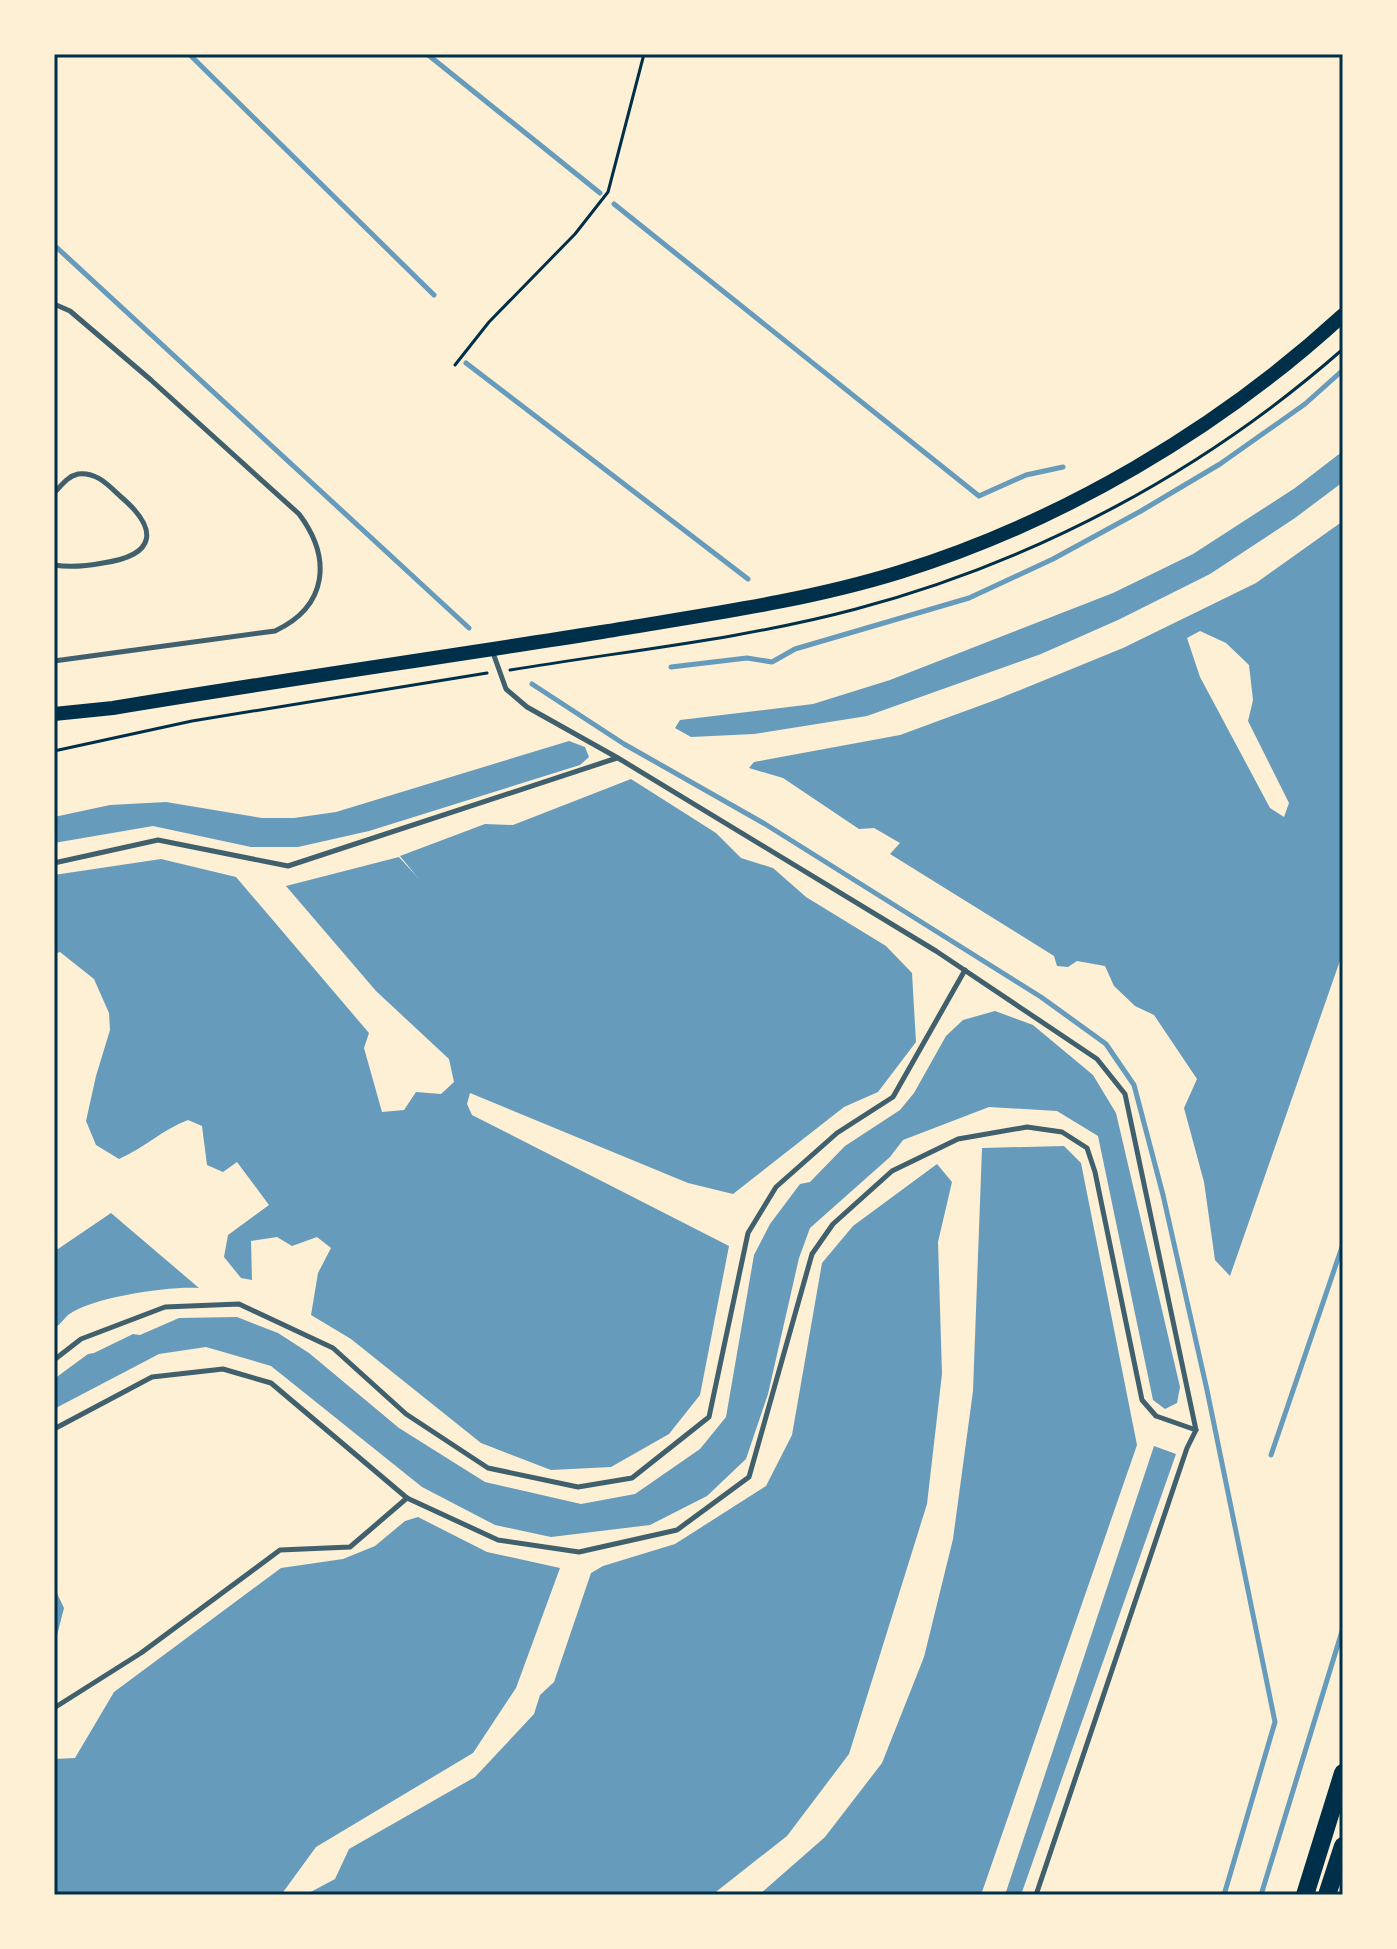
<svg xmlns="http://www.w3.org/2000/svg" width="1397" height="1949" viewBox="0 0 1397 1949" font-family="Roboto,sans-serif">
<style>
.water{fill:#669bbc;fill-rule:evenodd}
.lines{fill:none;stroke-linecap:round;stroke-linejoin:round}
.stream{stroke:#669bbc;stroke-width:5}
.path{stroke:#003049;stroke-width:3}
.service{stroke:#3f606c;stroke-width:5}
.secondary{stroke:#003049;stroke-width:14}
.trunk{stroke:#003049;stroke-width:18}
.neatline{fill:none;stroke:#003049;stroke-width:3}
</style>
<rect width="100%" height="100%" fill="#fdf0d5"/>
<g class="water">
<path d="M1343 451V482L1295 518 1210 574 1118 620 1041 654 867 716 754 734 691 737 675 728 680 720 813 704 890 680 1113 593 1193 554 1295 488Z"/>
<path d="M1343 521V952L1230 1276 1215 1260 1204 1182 1184 1108 1197 1079 1154 1015 1135 1006 1114 986 1105 966 1077 961 1068 967 1057 966 1054 956 890 854 900 843 874 828 859 829 783 778 749 768 754 762 900 735 998 699 1123 648 1256 583ZM1200 631 1226 643 1249 665 1253 700 1248 721 1289 803 1284 817 1270 808 1200 677 1187 638Z"/>
<path d="M569 741 585 747 589 757 580 765 369 831 298 847H251L153 826 54 843V817L110 805 166 802 262 818H294L336 812Z"/>
<path d="M631 779 716 833 741 858 773 868 806 897 886 946 912 973 916 1042 878 1092 844 1107 733 1194 688 1183 470 1093 467 1104 472 1115 729 1246 700 1395 669 1434 611 1467 551 1470 481 1443 351 1339 311 1315 318 1273 331 1248 317 1237 292 1246 277 1237 251 1241 252 1280 241 1278 224 1257 228 1235 269 1205 237 1162 223 1172 207 1165 202 1126 188 1120C162 1130 144 1148 119 1159L96 1145 86 1121 96 1076 110 1030 109 1013 94 979 60 952 54 954V875L161 859 236 877 369 1033 364 1048 382 1112 404 1110 416 1092 441 1094 454 1082 449 1059 376 991 286 886 399 857 418 878 400 856 485 824 513 825Z"/>
<path d="M995 1011 1033 1025 1093 1075 1116 1113 1180 1387 1177 1403 1165 1409 1153 1400 1098 1136 1057 1111 989 1107 903 1140 890 1157 810 1228 799 1258 768 1394 746 1459 707 1496 650 1525 551 1537 495 1525 422 1487 271 1366 206 1347 159 1354 54 1409V1379L88 1354 94 1353 133 1334 140 1335 179 1318 237 1317 278 1333 309 1353 399 1428 485 1482 581 1504 635 1494 700 1449 726 1417 754 1255 770 1224 800 1184 810 1182 845 1146 900 1110 914 1093 946 1036 963 1020Z"/>
<path d="M1064 1146 1081 1163 1137 1445 981 1895H759L825 1837 882 1763 924 1657 953 1539 973 1391 982 1148Z"/>
<path d="M937 1164 952 1182 938 1242 942 1374 927 1504 849 1754 787 1836 712 1895H305L335 1879 349 1849 475 1777 534 1714 540 1695 554 1682 591 1573 603 1566 675 1544 766 1486 792 1435 822 1263 853 1226Z"/>
<path d="M111 1213 199 1288C169 1286 92 1297 68 1315 63 1320 60 1325 54 1328V1248L58 1249Z"/>
<path d="M1154 1446 1176 1454 1021 1895H1005Z"/>
<path d="M418 1517 487 1552 560 1568 516 1688 473 1753 316 1847 281 1895H54V1759L75 1758 114 1692 281 1568 343 1559 375 1546 405 1521Z"/>
<path d="M54 1587 64 1608 54 1647Z"/>
</g>
<g class="lines">
<g class="stream">
<path d="M189 54 434 295"/>
<path d="M427 54 600 193"/>
<path d="M614 204 979 496 1026 475 1063 467"/>
<path d="M54 245 469 628"/>
<path d="M466 363 748 579"/>
<path d="M671 667 747 658 772 662 795 649 969 598 1053 559 1141 511 1220 464 1305 404 1343 370"/>
<path d="M532 684 624 744 765 824 1041 997 1106 1044 1134 1085 1163 1195 1207 1390 1275 1722 1224 1895"/>
<path d="M1271 1455 1343 1244"/>
<path d="M1261 1895 1343 1628"/>
</g>
<g class="path">
<path d="M455 365 489 322 575 234 608 192 644 54"/>
<path d="M510 670C625 651 744 639 856 609 1036 561 1203 472 1343 349"/>
<path d="M54 751 192 721 487 673"/>
</g>
<g class="service">
<path d="M54 304 70 311 151 380 299 514C332 558 328 606 275 631L54 661"/>
<path d="M54 493C61 486 68 476 78 474 97 472 108 485 120 496 159 529 157 555 103 563 87 566 71 568 54 565"/>
<path d="M492 650 506 689 527 707 618 758 936 951 1097 1059 1125 1094 1196 1430 1187 1448 1036 1895"/>
<path d="M54 863 158 840 288 866 617 758"/>
<path d="M54 1360 81 1339 165 1307 239 1304 333 1348 406 1414 488 1468 578 1487 632 1478 709 1417 748 1233 776 1187 837 1133 893 1097 965 970"/>
<path d="M54 1429 152 1377 223 1369 271 1383 407 1498 498 1540 579 1552 677 1530 749 1477 812 1254 833 1224 892 1171 958 1139 1027 1127 1062 1132 1087 1148 1095 1172 1142 1400 1156 1416 1196 1430"/>
<path d="M54 1708 141 1653 280 1550 350 1547 407 1498"/>
</g>
<path class="secondary" d="M54 714 113 708C275 681 439 658 602 632 702 615 803 602 900 572 1061 522 1219 429 1343 315"/>
<g class="trunk">
<path d="M1305 1895 1343 1773"/>
<path d="M1327 1895 1343 1846"/>
</g>
</g>
<rect width="1397" height="1949" fill="none" stroke="#fdf0d5" stroke-width="112"/>
<rect x="56" y="56" width="1285" height="1837" class="neatline"/>
</svg>
